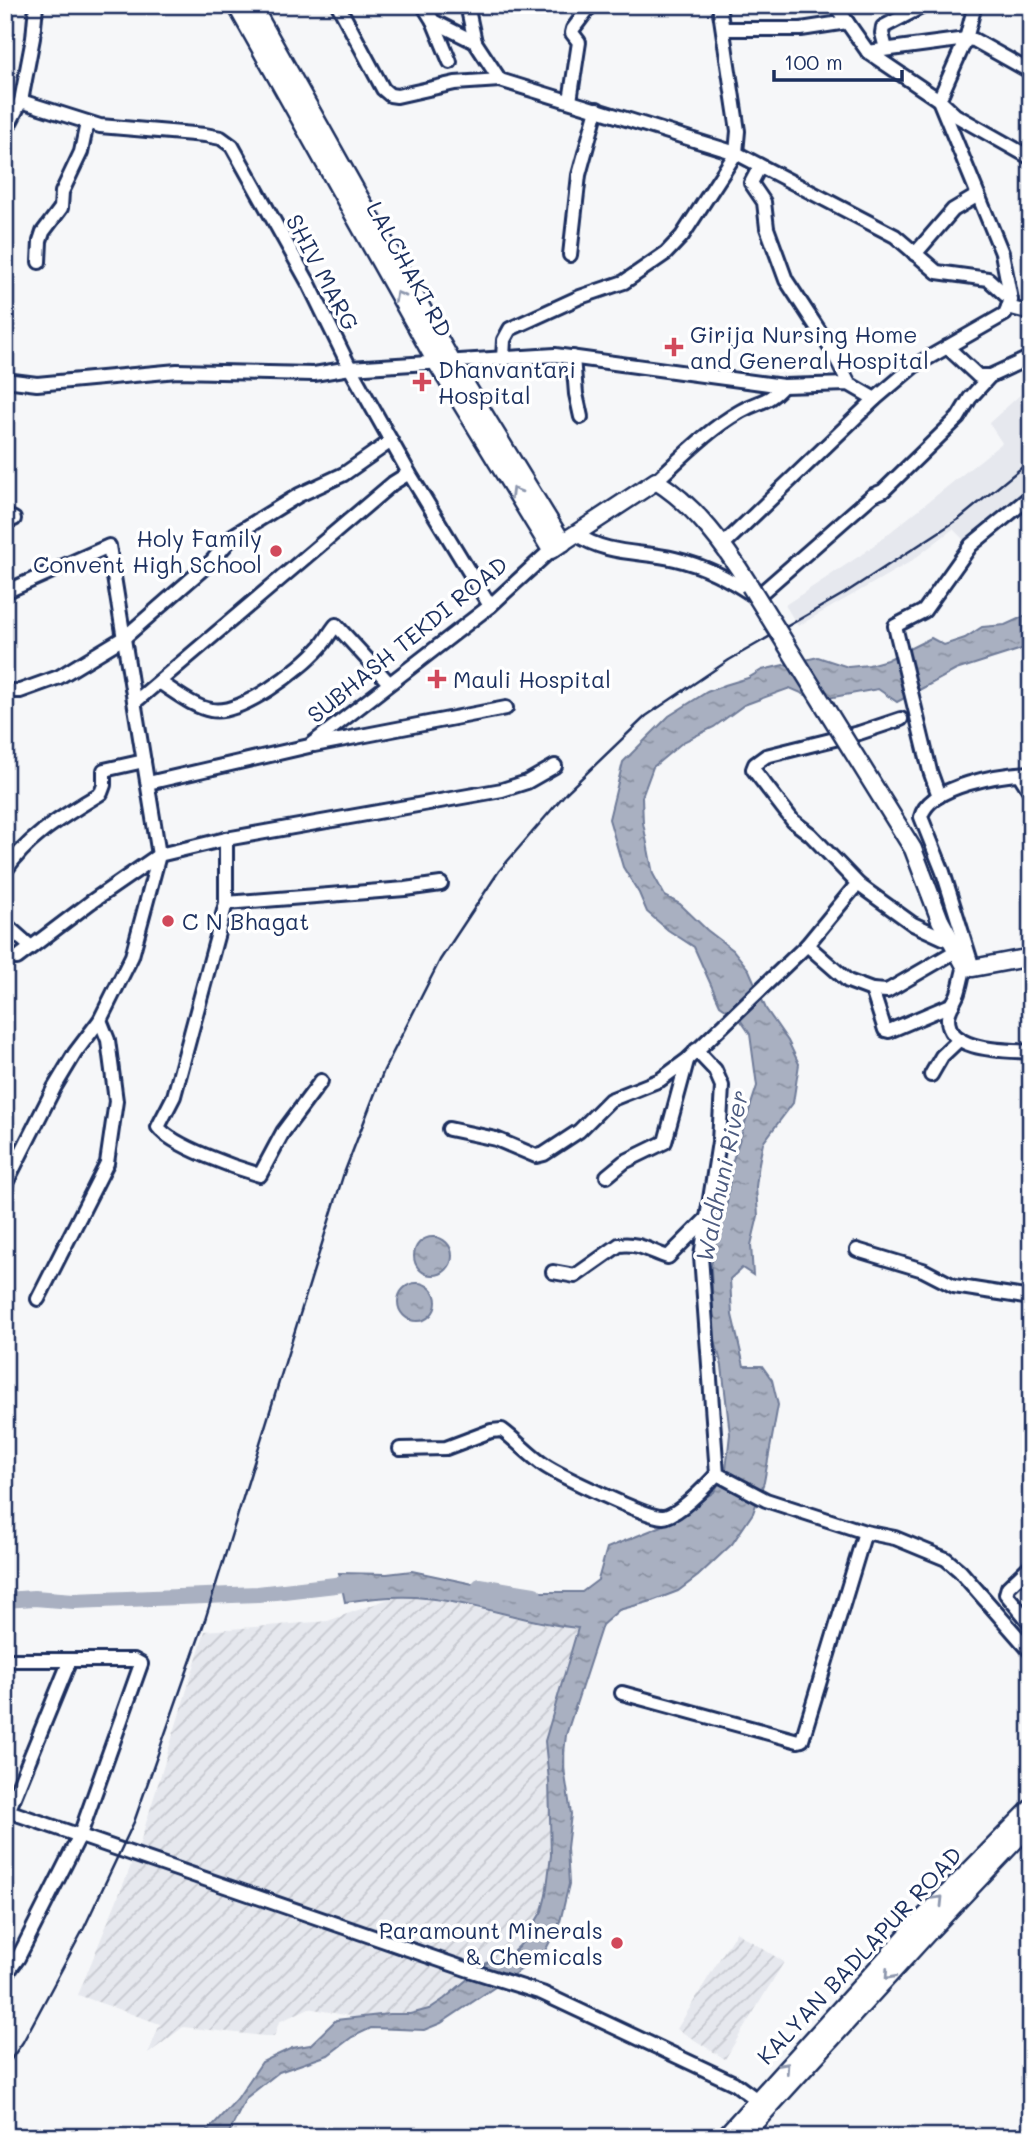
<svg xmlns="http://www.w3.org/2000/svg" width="1036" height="2142" viewBox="0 0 1036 2142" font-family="Mali,sans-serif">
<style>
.built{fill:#e6e8ee}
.industrial{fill:url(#industrial-furrows)}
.water{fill:url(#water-ripples);stroke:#707c99;stroke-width:2}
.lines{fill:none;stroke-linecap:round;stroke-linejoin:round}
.stream{stroke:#707c99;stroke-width:2.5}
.river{stroke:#a9b0c1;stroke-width:16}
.minor-casing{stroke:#1b2f5e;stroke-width:18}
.major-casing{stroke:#1b2f5e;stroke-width:21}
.minor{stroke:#fff;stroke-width:12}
.major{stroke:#fff;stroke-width:16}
.rail{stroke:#1b2f5e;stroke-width:2.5}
.major-bridge-casing{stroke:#1b2f5e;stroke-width:21;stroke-linecap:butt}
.major-bridge{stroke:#fff;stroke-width:16}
.oneway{stroke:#8d97ae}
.poi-dot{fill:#d1495b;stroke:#fff;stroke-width:2.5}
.labels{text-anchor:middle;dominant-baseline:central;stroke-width:7;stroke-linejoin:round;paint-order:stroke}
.street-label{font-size:23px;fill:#1b2f5e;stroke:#fff}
.poi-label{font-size:23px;fill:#1b2f5e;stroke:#fff;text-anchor:start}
.water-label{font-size:24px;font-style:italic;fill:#4d5c81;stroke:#fff}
</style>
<defs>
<pattern id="industrial-furrows" width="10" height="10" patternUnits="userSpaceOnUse" patternTransform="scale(1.75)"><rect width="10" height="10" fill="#e6e8ee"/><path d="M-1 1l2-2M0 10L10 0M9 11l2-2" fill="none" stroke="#c5c7ce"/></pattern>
<pattern id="water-ripples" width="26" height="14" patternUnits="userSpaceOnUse" patternTransform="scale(1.75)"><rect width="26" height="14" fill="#a9b0c1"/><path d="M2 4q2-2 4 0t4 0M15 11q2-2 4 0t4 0" fill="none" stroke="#8990a0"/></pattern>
</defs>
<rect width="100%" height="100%" fill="#f6f7f9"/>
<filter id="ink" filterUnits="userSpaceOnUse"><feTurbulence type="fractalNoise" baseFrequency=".0143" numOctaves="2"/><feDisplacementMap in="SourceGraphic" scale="14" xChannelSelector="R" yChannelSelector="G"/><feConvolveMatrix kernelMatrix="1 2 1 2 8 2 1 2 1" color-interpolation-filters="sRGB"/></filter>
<g filter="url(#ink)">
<path class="built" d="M1031 385V486L964 540 953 529 910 562 798 626 785 605 864 553 1002 443 989 423Z"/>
<g class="industrial">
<path d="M391 1598H423L443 1601 549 1625 578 1628 545 1741 549 1781 551 1855 542 1911 526 1938 509 1958 488 1962 444 1999 429 2009 410 2014 359 2018 309 2008 279 2022 274 2037 183 2027 148 2054 160 2024 78 1995 139 1846 205 1631 328 1621Z"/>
<path d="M736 1932 784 1962 725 2059 677 2029Z"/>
</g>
<g class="water">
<path d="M1031 613V646L956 670 897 702 878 689 817 700 790 688 744 705 714 727 683 742 653 767 642 797 643 823 653 874 665 896 680 904 707 930 733 950 749 970 766 1009 788 1041 799 1064 793 1103 763 1143 759 1163 756 1187 758 1216 751 1245 753 1275 742 1268 730 1279 732 1315 744 1366H762L772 1380 778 1405 764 1482 753 1513 732 1544 698 1576 678 1591 652 1601 619 1610 602 1625 566 1735 563 1762 571 1814 567 1848 569 1884 560 1922 545 1951 525 1967 441 2023 424 2030 371 2028 352 2037 328 2055 279 2072 246 2098 227 2137H202L237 2099 262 2062 292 2048 310 2045 336 2020 389 2014H410L429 2009 444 1999 488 1962 509 1958 526 1938 542 1911 546 1895 551 1855 549 1781 545 1741 578 1628C526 1623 477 1603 425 1598 399 1595 371 1598 345 1602L339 1573 387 1574 412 1571 511 1592H582L598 1580 607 1548 662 1526 714 1492 726 1470 730 1434 722 1366 714 1337 711 1267 716 1231 727 1203 732 1163 757 1086 750 1034 739 1018 720 1005 694 947 668 930 647 912 639 893 623 867 609 819 623 762 669 716 707 692 725 685 748 678 762 670 818 657 848 667 869 665 887 660 931 638 944 645 965 638 982 627 1005 625Z"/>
<circle cx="433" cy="1256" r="19"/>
<circle cx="417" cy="1302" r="19"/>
</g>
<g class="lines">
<g class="stream">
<path d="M564 1772V1750"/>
<path d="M505 1959 519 1947"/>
</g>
<g class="river">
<path d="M480 1586 534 1595"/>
<path d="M5 1600 34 1598 74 1601 258 1594 361 1582"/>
</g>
<defs>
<g id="minor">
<path d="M338 5 383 89 390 95 397 96 455 83 500 80"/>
<path d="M423 5 433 21 475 42 500 80 736 153 895 236 937 272 988 279 1011 300"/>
<path d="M467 5 475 42"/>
<path d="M835 5 868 52 939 100 955 115 1031 158"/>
<path d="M433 21 450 62"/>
<path d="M724 29H801L847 22"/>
<path d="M886 49 882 33 883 27 925 5"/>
<path d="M868 52 966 39 974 40 1031 72"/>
<path d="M21 101 100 126 205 135 221 138 232 146 308 282 350 368 409 473 490 606"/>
<path d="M570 101 579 42 572 33 573 29 591 5"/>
<path d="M5 132 21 101 33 38 36 5"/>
<path d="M760 166 751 183 764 202 767 228 786 280 833 352 849 384"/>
<path d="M915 254 953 210 978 195"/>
<path d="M570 255 579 175 597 109"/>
<path d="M39 262 40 241 43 232 61 208 62 192 81 152 87 123"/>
<path d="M1008 307 1031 313"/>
<path d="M947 347 978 376H990"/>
<path d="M573 357 576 394 581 417"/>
<path d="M503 358 504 340 510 329 580 297 624 282 666 253 682 236 736 153 738 131 719 5"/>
<path d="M5 380 37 384 177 371 314 374 350 368 555 355 783 386 849 384 875 399"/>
<path d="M656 481C683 456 709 429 741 411 760 400 767 404 783 386"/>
<path d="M5 515 14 519"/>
<path d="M576 534C606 555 641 551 675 559 705 566 728 578 753 595L760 594 873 495 883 491 958 418 970 398 990 376 1031 357"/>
<path d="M724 544 875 399 914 366 1005 314 1011 300 1002 253 939 100 966 39 975 5"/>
<path d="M5 592 109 546 159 855 132 956 100 1020 75 1053 54 1088 5 1185"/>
<path d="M159 682C174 691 193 707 211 710 240 716 301 669 320 647 326 641 330 632 336 625L389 683"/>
<path d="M5 691H20L59 677 125 637 212 561 234 535 299 495 344 474 391 441"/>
<path d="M135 702 393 483 409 473"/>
<path d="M314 745 506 708"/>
<path d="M1019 774 1031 793"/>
<path d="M148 783 309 746 490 606 551 550"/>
<path d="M939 796 930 771 895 626 924 611 971 545 1031 496"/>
<path d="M226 839V903L174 1096 158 1127C172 1146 236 1168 260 1175L283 1132 321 1081"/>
<path d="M5 871C30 834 65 816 101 793L104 785V770L144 761"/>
<path d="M859 885 810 834 793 821 753 769 755 764 766 756 859 733 901 719"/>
<path d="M226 903 405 889 441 884"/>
<path d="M5 924 31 947"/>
<path d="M807 945 848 981 872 990 885 1030 889 1031 953 1004"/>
<path d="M5 958H17L91 902 159 855 226 839 502 790 527 782 555 766"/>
<path d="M965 966C962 975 961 984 958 993 955 1001 948 1010 948 1018 947 1053 1008 1050 1031 1052"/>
<path d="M973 968 943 872 921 817C929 785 1003 774 1031 773"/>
<path d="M872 990 887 991 956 951"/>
<path d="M696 1050 715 1070 722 1086 719 1142 701 1256 717 1474 766 1500 865 1532 895 1538 946 1559 960 1571 1031 1652"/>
<path d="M931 1075 942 1056 960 1039"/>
<path d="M449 1129 496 1139 536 1156 544 1154 579 1131 610 1100 660 1080 687 1060 807 945 853 889 859 885 913 924 950 941"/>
<path d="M607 1176 624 1162 665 1142 687 1061"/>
<path d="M857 1250 923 1270 954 1286 1031 1298"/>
<path d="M553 1272 575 1276 619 1245C639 1242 651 1252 668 1257L706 1219"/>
<path d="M38 1299 107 1163 116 1101 108 1040 100 1020"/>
<path d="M400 1449 446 1448 491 1431 502 1430C517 1441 529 1455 544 1465 559 1475 648 1518 663 1517 678 1516 707 1485 717 1474"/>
<path d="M1031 1565 1008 1587 1006 1594 1031 1624"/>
<path d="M5 1660H134L141 1664 80 1835 18 1958 5 1976"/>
<path d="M622 1693 798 1741 802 1740 865 1532"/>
<path d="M5 1810 469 1970 542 1993 734 2083 756 2099 762 2105"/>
<path d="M5 1819 70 1660"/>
</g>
<g id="major">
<path d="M236 5 436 362 551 550 656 481C696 506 725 546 750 586"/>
<path d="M252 5 452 362 563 543"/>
<path d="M940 920 965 966 973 968 1031 957"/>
<path d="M724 2137 916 1925 1031 1808"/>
<path d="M742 2137 927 1934 1031 1824"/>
</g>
</defs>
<use href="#minor" class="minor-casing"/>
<use href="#major" class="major-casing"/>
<use href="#minor" class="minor"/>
<use href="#major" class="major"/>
<path class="rail" d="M5 2068 23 2042 84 1928 134 1822 205 1620 343 1176 384 1070 440 960 499 871 566 793 646 716 729 660 845 593 959 519 1031 460"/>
<defs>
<path id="major-bridge" d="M750 586 913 849 940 920"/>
</defs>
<use href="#major-bridge" class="major-bridge-casing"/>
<use href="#major-bridge" class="major-bridge"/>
</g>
<defs><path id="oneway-chevron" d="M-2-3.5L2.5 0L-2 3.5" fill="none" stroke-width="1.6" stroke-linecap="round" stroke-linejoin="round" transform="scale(1.75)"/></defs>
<g class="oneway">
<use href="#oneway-chevron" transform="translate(399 296) rotate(-119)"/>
<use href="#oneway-chevron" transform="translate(515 492) rotate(-121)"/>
<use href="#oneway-chevron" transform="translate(939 1900) rotate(-46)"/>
<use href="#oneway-chevron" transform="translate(889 1975) rotate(132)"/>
<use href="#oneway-chevron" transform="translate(785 2067) rotate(-48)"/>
</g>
</g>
<g class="poi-dot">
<path d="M670.5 336.5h7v7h7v7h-7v7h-7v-7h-7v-7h7z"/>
<path d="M418.5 371.5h7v7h7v7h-7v7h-7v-7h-7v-7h7z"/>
<circle cx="276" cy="551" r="7"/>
<path d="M433.5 668.5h7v7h7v7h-7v7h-7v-7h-7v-7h7z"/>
<circle cx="168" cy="921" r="7"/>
<circle cx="617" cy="1943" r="7"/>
</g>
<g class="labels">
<g class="street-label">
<text transform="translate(410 269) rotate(61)">LALCHAKI RD</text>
<text transform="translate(323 272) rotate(62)">SHIV MARG</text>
<text transform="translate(407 639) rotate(-39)">SUBHASH TEKDI ROAD</text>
<text transform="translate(859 1955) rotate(-47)">KALYAN BADLAPUR ROAD</text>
</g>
<g class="poi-label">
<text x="690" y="334">Girija Nursing Home<tspan x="690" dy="26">and General Hospital</tspan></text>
<text x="438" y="369">Dhanvantari<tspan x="438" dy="26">Hospital</tspan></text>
<text x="262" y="538" text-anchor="end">Holy Family<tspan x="262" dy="26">Convent High School</tspan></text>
<text x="453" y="679">Mauli Hospital</text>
<text x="182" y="921">C N Bhagat</text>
<text x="603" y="1930" text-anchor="end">Paramount Minerals<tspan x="603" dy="26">&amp; Chemicals</tspan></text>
</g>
<g class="water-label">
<text transform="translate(721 1176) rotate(-78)">Waldhuni River</text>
</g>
</g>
<rect width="1036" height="2142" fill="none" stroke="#fff" stroke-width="28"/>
<rect x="14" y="14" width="1008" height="2114" fill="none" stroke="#1b2f5e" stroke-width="2.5" filter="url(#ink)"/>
<path d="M774 70v10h128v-10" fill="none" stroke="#1b2f5e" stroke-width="3.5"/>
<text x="784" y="70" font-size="21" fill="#1b2f5e" stroke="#ffffff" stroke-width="5" paint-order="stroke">100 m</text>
</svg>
